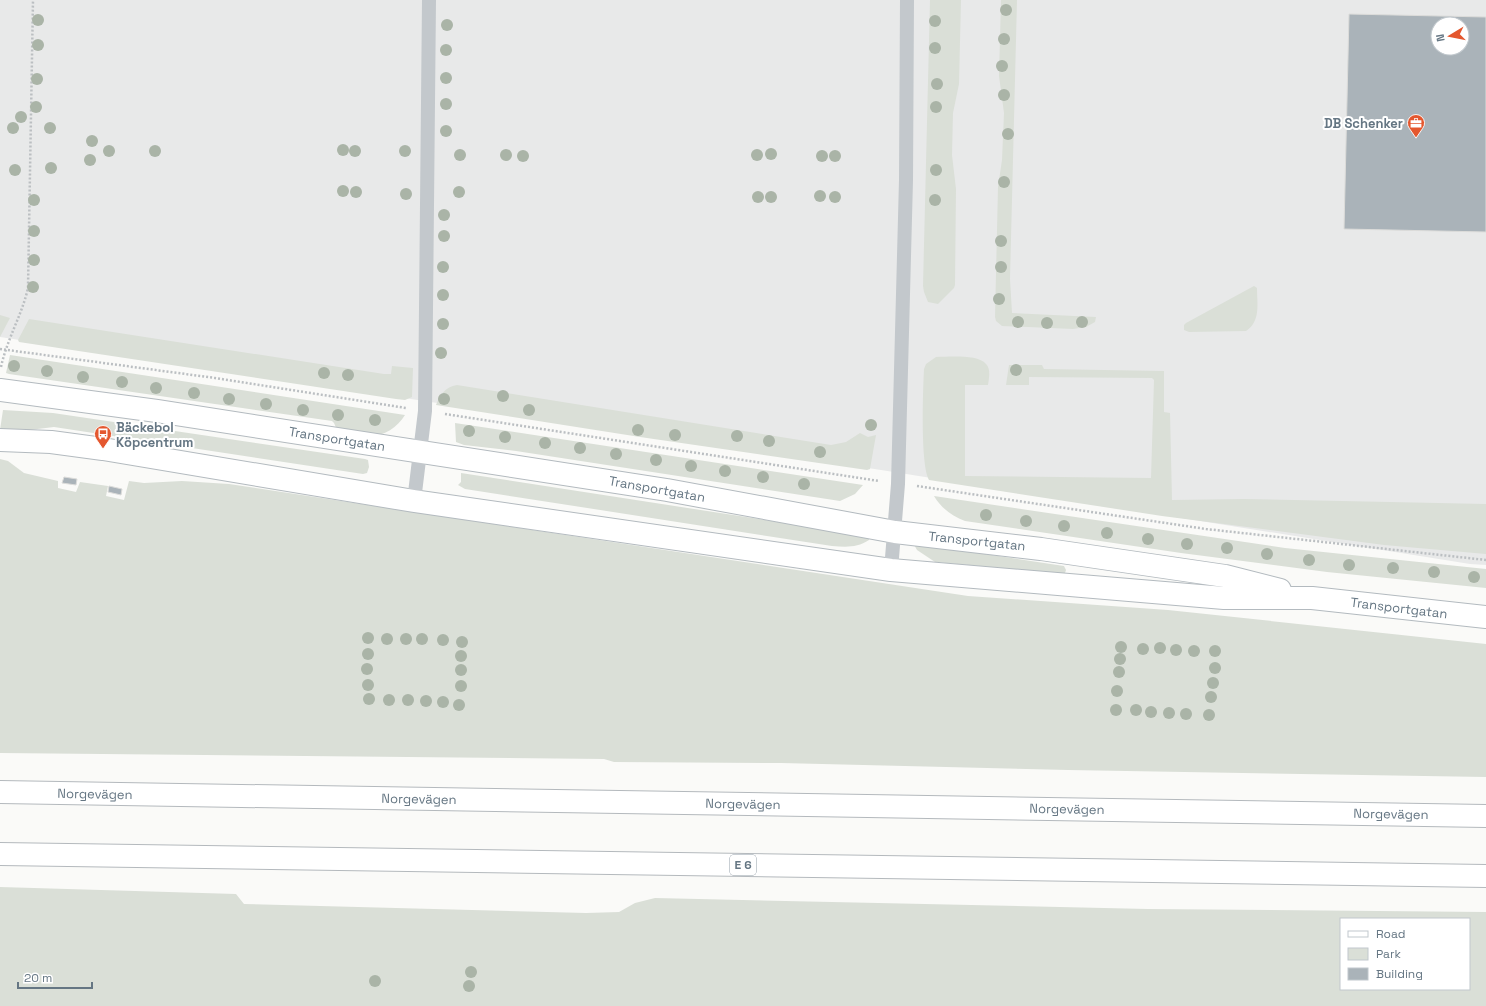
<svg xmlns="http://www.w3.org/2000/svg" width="1486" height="1006" viewBox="0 0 1486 1006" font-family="'Space Grotesk',sans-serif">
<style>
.built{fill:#e8e9e9;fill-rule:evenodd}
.green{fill:#dadfd7;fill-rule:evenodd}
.building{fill:#aab3b9;stroke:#dcdcda;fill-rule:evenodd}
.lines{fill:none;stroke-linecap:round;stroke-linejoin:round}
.secondary-casing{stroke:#b3babf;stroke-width:24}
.highway-casing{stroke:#b4b9bd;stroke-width:24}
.path{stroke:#bbbfc2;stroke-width:2.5;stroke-dasharray:2 2;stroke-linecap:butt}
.lane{stroke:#c3c8cc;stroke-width:14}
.secondary{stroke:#fff;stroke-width:22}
.highway{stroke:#fff;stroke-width:22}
.tree{fill:#aab4a7}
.labels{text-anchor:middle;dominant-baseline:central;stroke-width:4;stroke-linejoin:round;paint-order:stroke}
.shield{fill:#fff;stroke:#939fa8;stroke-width:1}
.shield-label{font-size:12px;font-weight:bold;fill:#657683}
.poi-label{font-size:13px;font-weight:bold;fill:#657683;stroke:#fff;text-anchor:end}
.street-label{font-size:13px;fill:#657683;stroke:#fff}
</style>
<rect width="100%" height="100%" fill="#fafaf8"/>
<path class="built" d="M0 0H1486V565L1470 564 881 470 0 337ZM1438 24H1462V48H1438Z"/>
<g class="green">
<path d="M930 0H961L959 84 953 113 952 155 956 189 955 285 954 288 938 304 928 302 924 292 923 286Z"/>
<path d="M1001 0H1017L1010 279 1012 313 1096 317 1095 322 1086 327 1073 329 1002 326 996 321 995 317 998 187 1002 160 1004 113 999 76Z"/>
<path d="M1254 286 1257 288C1257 304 1261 321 1246 331L1189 332 1184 330V325L1186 323Z"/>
<path d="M0 315 10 318 0 337Z"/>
<path d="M29 319 384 374H391L392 366 413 368 412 397 405 400 396 399 19 342 18 340Z"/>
<path d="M10 355 405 415C398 427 384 436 369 437 359 438 347 432 337 430L334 423 332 421 9 374 6 373Z"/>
<path d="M936 357C948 357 978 354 986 364 991 369 989 378 988 385H965V476L1151 478 1154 380 1152 378 1029 377V385H1006L1009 365H1042L1044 369 1164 371V412L1170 413 1172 500 1244 499 1486 504V554L1384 545 1162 516 929 480C920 464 923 390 924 369L926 364Z"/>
<path d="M457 385 831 445 846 442 860 433 868 437 876 435 870 469 867 470 640 437 436 405C440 395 445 387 457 385Z"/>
<path d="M3 410 53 413 365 459 368 460 369 467 367 473 363 474 54 427 13 432 0 430Z"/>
<path d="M455 423 863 485 855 494 840 501 516 451 464 445 456 442Z"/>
<path d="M0 459 8 461 24 473 58 481V488L76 492 80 482 108 486 106 496 124 500 129 481 144 483 182 481 229 484 968 596 1168 610 1486 644V777L1068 770 781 763 614 762 604 759 0 753Z"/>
<path d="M461 473 869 536V540C857 548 846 547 832 546L465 489 458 485 461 482Z"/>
<path d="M934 496 1285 548 1486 569V588L1327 572 1181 553 965 521C952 516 941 508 934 496Z"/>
<path d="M913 543 1064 566 1066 570 1065 573H1056L935 562 917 550Z"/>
<path d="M0 887 236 894 244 904 586 913 619 912 635 903 655 898 1148 909 1486 912V1006H0ZM1341 919H1469V989H1341Z"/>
</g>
<g class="building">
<path d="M1349 14 1486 17V232L1344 229ZM1438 24H1462V48H1438Z"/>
<path d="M64 477 77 479 76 485 62 483Z"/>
<path d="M109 486 122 489 121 495 108 492Z"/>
</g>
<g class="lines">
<defs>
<g id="secondary">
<path d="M0 390 157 411 667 490 895 532 1041 549 1225 576 1280 590"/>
<path d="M0 440 51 442 103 449 414 501 891 570 1224 598H1312L1486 617"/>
</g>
<g id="highway">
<path d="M0 792 1486 816"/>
<path d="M0 854 1486 876"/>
</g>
</defs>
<use href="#secondary" class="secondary-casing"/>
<use href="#highway" class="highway-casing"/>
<g class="path">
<path d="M0 349 215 378 406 408"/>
<path d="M1 367C7 339 22 315 28 288L33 0"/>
<path d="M445 414 879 481"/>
<path d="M917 486 1206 529 1486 560"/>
</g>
<g class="lane">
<path d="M414 501 425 411 429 0"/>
<path d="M891 570 898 484 906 180 907 0"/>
</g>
<use href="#secondary" class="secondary"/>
<use href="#highway" class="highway"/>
</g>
<g class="tree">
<circle cx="1006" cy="10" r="6"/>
<circle cx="38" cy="20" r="6"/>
<circle cx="935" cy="21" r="6"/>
<circle cx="447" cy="25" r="6"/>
<circle cx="1004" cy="39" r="6"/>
<circle cx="38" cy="45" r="6"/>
<circle cx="935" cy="48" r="6"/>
<circle cx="446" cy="50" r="6"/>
<circle cx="1002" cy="66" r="6"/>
<circle cx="446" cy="78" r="6"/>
<circle cx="37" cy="79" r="6"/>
<circle cx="937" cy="84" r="6"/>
<circle cx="1004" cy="95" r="6"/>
<circle cx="446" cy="104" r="6"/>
<circle cx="36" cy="107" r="6"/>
<circle cx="936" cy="107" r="6"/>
<circle cx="21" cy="117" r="6"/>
<circle cx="13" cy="128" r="6"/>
<circle cx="50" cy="128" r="6"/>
<circle cx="446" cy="131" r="6"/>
<circle cx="1008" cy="134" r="6"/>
<circle cx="92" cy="141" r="6"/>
<circle cx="343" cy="150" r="6"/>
<circle cx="109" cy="151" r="6"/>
<circle cx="155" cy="151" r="6"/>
<circle cx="355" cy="151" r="6"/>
<circle cx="405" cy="151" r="6"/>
<circle cx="771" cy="154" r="6"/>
<circle cx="460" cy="155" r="6"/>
<circle cx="506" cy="155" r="6"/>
<circle cx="757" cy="155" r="6"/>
<circle cx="523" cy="156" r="6"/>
<circle cx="822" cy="156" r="6"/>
<circle cx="835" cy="156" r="6"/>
<circle cx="90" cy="160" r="6"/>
<circle cx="51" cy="168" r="6"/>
<circle cx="15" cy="170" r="6"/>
<circle cx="936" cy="170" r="6"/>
<circle cx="1004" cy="182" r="6"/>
<circle cx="343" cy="191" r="6"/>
<circle cx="356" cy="192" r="6"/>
<circle cx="459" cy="192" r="6"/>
<circle cx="406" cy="194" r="6"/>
<circle cx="820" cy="196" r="6"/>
<circle cx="758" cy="197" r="6"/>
<circle cx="771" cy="197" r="6"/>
<circle cx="835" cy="197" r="6"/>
<circle cx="34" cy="200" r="6"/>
<circle cx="935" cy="200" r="6"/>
<circle cx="444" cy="215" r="6"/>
<circle cx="34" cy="231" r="6"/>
<circle cx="444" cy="236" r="6"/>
<circle cx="1001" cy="241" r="6"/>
<circle cx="34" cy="260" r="6"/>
<circle cx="443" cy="267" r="6"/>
<circle cx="1001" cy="267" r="6"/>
<circle cx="33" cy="287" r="6"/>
<circle cx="443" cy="295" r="6"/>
<circle cx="999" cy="299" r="6"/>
<circle cx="1018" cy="322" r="6"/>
<circle cx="1082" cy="322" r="6"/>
<circle cx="1047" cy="323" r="6"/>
<circle cx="443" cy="324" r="6"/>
<circle cx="441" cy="353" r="6"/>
<circle cx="14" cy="366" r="6"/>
<circle cx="1016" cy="370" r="6"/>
<circle cx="47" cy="371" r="6"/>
<circle cx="324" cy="373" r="6"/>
<circle cx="348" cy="375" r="6"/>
<circle cx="83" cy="377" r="6"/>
<circle cx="122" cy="382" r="6"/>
<circle cx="156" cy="388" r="6"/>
<circle cx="194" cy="393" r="6"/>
<circle cx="503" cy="396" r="6"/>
<circle cx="229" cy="399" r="6"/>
<circle cx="444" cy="399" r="6"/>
<circle cx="266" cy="404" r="6"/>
<circle cx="303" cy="410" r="6"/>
<circle cx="529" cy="410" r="6"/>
<circle cx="338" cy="415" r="6"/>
<circle cx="375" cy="420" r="6"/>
<circle cx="871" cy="425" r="6"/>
<circle cx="638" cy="430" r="6"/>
<circle cx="469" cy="431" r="6"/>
<circle cx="675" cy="435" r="6"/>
<circle cx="737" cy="436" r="6"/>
<circle cx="505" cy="437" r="6"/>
<circle cx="769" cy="441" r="6"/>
<circle cx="545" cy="443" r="6"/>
<circle cx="580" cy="448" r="6"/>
<circle cx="820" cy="452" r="6"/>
<circle cx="616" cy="454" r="6"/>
<circle cx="656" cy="460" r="6"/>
<circle cx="691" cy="466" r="6"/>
<circle cx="725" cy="471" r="6"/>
<circle cx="763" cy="477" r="6"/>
<circle cx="804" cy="484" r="6"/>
<circle cx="986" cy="515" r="6"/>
<circle cx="1026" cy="521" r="6"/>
<circle cx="1064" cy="526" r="6"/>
<circle cx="1107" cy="533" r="6"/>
<circle cx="1148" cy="539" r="6"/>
<circle cx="1187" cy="544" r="6"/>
<circle cx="1227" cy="548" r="6"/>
<circle cx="1267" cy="554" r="6"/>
<circle cx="1309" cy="560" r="6"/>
<circle cx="1349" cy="565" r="6"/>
<circle cx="1393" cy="568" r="6"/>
<circle cx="1434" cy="572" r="6"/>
<circle cx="1474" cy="577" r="6"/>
<circle cx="368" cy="638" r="6"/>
<circle cx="387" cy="639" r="6"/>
<circle cx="406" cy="639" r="6"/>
<circle cx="422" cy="639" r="6"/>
<circle cx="443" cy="640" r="6"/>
<circle cx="462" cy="642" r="6"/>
<circle cx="1121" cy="647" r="6"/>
<circle cx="1160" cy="648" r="6"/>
<circle cx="1143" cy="649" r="6"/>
<circle cx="1176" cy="650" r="6"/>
<circle cx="1194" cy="651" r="6"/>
<circle cx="1215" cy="651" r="6"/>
<circle cx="368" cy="654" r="6"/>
<circle cx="461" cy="656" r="6"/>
<circle cx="1120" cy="659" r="6"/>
<circle cx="1215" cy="668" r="6"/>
<circle cx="367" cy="669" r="6"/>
<circle cx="461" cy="670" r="6"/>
<circle cx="1119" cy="672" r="6"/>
<circle cx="1213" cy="683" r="6"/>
<circle cx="368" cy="685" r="6"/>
<circle cx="461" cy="686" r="6"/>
<circle cx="1117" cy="691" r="6"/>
<circle cx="1211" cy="697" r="6"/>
<circle cx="369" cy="699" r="6"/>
<circle cx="389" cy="700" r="6"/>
<circle cx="408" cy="700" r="6"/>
<circle cx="426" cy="701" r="6"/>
<circle cx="443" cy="702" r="6"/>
<circle cx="459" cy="705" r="6"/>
<circle cx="1116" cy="710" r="6"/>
<circle cx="1136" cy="710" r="6"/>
<circle cx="1151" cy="712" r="6"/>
<circle cx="1169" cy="713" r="6"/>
<circle cx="1186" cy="714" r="6"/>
<circle cx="1209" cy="715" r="6"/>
<circle cx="471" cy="972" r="6"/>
<circle cx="375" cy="981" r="6"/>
<circle cx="469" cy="986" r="6"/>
</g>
<defs>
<symbol id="office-pin" viewBox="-11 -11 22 30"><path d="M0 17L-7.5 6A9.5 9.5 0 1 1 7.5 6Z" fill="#e4572e" stroke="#fff"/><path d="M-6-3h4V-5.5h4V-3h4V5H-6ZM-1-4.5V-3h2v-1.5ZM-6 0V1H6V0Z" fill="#fff"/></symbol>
<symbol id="bus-pin" viewBox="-11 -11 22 30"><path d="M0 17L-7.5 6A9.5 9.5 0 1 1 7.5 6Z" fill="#e4572e" stroke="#fff"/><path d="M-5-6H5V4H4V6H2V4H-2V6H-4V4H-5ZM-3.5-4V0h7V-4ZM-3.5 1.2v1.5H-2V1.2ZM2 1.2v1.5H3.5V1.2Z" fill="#fff"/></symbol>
</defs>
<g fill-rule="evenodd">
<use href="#office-pin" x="1406" y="113" width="20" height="27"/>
<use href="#bus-pin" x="93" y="424" width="20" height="27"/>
</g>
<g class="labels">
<rect class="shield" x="730" y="855" width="26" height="20" rx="3"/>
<g class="shield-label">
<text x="743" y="865">E 6</text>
</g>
<g class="poi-label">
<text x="1403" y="123">DB Schenker</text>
<text x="116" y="427" text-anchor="start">Bäckebol<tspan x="116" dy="15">Köpcentrum</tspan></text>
</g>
<g class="street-label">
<text transform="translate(337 439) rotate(9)">Transportgatan</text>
<text transform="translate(657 489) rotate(10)">Transportgatan</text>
<text transform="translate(977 541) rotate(6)">Transportgatan</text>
<text transform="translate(1399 608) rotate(7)">Transportgatan</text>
<text transform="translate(95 794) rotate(1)">Norgevägen</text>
<text transform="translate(419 799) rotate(1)">Norgevägen</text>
<text transform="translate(743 804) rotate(1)">Norgevägen</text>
<text transform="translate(1067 809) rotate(1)">Norgevägen</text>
<text transform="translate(1391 814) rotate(1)">Norgevägen</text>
</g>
</g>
<rect x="1340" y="918" width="130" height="72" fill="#ffffff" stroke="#c1c8cd"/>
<rect x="1348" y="931" width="20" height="6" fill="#ffffff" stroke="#c1c8cd"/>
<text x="1376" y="938" font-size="12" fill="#657683">Road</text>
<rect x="1348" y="948" width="20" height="12" fill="#dadfd7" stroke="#c1c8cd"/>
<text x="1376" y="958" font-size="12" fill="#657683">Park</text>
<rect x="1348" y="968" width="20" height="12" fill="#aab3b9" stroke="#c1c8cd"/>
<text x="1376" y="978" font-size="12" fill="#657683">Building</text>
<g transform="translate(1450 36) rotate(260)"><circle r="19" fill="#ffffff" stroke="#c1c8cd"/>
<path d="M0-3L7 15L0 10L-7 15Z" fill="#e4572e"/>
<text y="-6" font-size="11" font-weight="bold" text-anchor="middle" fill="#657683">N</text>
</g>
<path d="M18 982v6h74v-6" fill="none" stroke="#657683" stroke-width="2"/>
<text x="24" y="982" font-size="12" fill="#657683" stroke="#ffffff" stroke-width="3" paint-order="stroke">20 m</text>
</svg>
